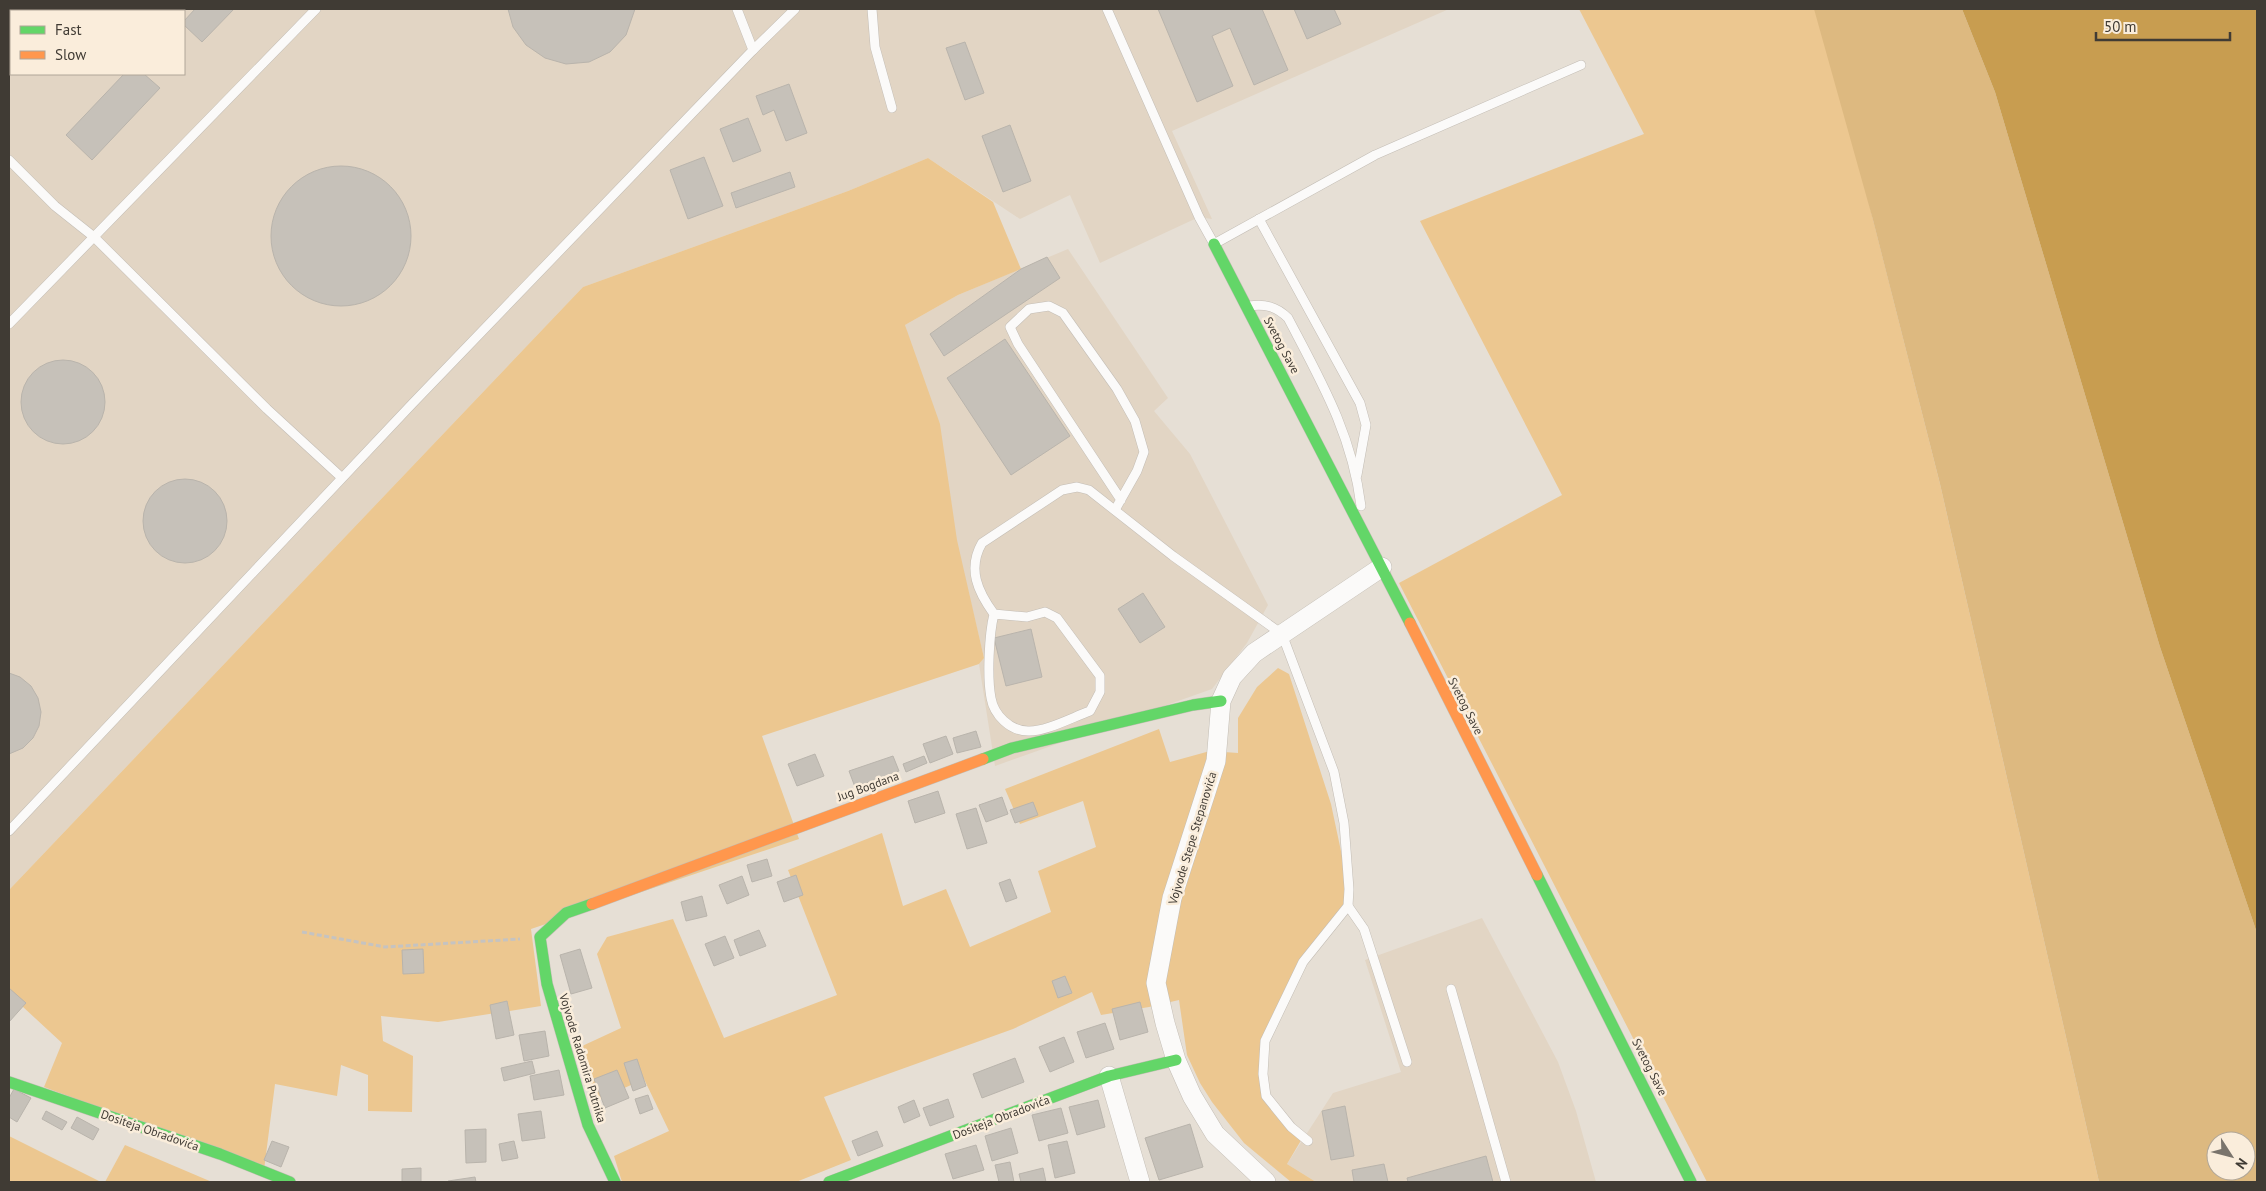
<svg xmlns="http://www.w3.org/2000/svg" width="2266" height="1191" viewBox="0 0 2266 1191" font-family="'PT Sans',sans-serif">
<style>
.built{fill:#e2d5c4;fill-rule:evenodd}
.green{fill:#ecc790}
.forest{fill:#ddb980;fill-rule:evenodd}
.water{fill:#c89d50}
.building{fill:#c6c1b9;stroke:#b9b4ac}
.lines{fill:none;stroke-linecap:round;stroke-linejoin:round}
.lane-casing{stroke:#c3bdb5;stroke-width:10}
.street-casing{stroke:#c3bdb5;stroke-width:20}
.fast-casing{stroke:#c3bdb5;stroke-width:12}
.slow-casing{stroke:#c3bdb5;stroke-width:12}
.path{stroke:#c5c3c1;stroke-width:3;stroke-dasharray:5 2.5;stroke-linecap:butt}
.lane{stroke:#fbfaf9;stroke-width:9}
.street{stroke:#fbfaf9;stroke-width:19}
.fast{stroke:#63d668;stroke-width:11}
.slow{stroke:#ff974d;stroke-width:11}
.labels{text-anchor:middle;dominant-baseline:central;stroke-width:5;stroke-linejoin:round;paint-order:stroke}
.street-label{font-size:12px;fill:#403b34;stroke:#faeddb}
</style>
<rect width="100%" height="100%" fill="#e6dfd5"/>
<g class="built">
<path d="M9 9H1449L1172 131 1212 219 1199 217 1100 263 1070 195 1020 219 928 158 848 191 583 287 9 890ZM11 11H184V74H11Z"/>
<path d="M1068 249 1168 398 1154 411 1190 454 1268 605 1247 643 1212 689 995 766 979 664 984 658 905 325 958 295Z"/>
<path d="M1482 918 1558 1062 1576 1111 1596 1182H1316L1287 1164 1333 1093 1401 1072 1365 960Z"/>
</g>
<g class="green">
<path d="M1579 9H1816L1844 105 1940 484 2099 1182H1707L1399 583 1562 495 1420 221 1644 134Z"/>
<path d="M928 158 993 202 1021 269 958 295 905 325 940 424 957 540 984 658 979 664 762 736 799 839 531 929 541 1006 438 1022 381 1016 383 1041 413 1056 412 1112 368 1111V1075L341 1065 337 1096 275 1084 264 1170 44 1087 62 1043 9 994V890L583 287 848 191Z"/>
<path d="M1278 668 1289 674 1331 804 1349 889 1348 906 1303 962 1265 1041 1266 1096 1303 1137 1287 1164 1316 1182H1291L1244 1143 1212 1102 1200 1083 1187 1055 1179 1000 1149 1007 1101 1015 1092 992 1013 1029 824 1097 851 1160 796 1182H622L614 1156 669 1131 644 1079 594 1102 580 1047 621 1028 597 954 607 937 673 919 724 1038 837 995 788 870 882 833 903 906 946 889 970 947 1051 912 1038 871 1096 847 1083 801 1020 824 1005 789 1159 729 1170 762 1210 751 1238 753V718L1257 687Z"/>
<path d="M9 1136 101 1182H102H9Z"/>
<path d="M125 1145 212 1182H105Z"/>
</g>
<path class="forest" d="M1814 9H1962L1995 92 2160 647 2257 933V1182H2099L1940 484 1873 220ZM2216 1141H2246V1171H2216Z"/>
<path class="water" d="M1962 9H2257V933L2160 647 1995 92Z"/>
<g class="building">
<path d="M195 9H234L202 42 184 25V21Z"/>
<path d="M508 9H635L626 35 610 52 589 62 566 64 545 58 526 45 513 27Z"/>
<path d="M1158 9H1262L1288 70 1254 85 1230 28 1212 36 1233 86 1197 102Z"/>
<path d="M1294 9H1334L1341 24 1307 39Z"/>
<path d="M965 42 984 93 965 100 946 48Z"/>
<path d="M124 74H144L160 88 92 160 66 135Z"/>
<path d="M789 84 807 133 786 141 774 110 763 115 756 96Z"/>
<path d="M748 118 761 151 733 162 720 129Z"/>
<path d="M1010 125 1031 181 1003 192 982 136Z"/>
<path d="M704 157 723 206 688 219 670 170Z"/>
<circle cx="341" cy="236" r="70"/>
<path d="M790 172 795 187 736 208 731 193Z"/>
<path d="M1047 257 1060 278 944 356 930 334 1021 269Z"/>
<path d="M1005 339 1070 436 1011 475 947 378Z"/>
<circle cx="63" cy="402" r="42"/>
<circle cx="185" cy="521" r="42"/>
<path d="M1143 593 1165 627 1140 643 1118 609Z"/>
<path d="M1031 629 1042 677 1006 686 994 638Z"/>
<path d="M9 673 20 677 31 686 38 698 41 712 39 726 33 738 23 748 9 754Z"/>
<path d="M976 731 981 747 957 753 953 738Z"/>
<path d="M946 736 953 754 930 763 923 744Z"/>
<path d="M815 754 824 776 797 786 788 764Z"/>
<path d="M893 756 899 771 855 787 849 771Z"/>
<path d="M924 756 927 763 906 772 903 764Z"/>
<path d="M938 791 945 813 915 823 908 801Z"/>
<path d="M1002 797 1008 814 986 822 979 805Z"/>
<path d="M1033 802 1038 815 1015 823 1010 810Z"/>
<path d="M976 808 987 843 967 849 956 814Z"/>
<path d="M767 859 772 876 752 882 747 865Z"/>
<path d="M796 875 803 895 784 902 777 882Z"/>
<path d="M742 876 749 895 727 904 719 885Z"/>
<path d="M1010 879 1017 898 1006 902 999 883Z"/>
<path d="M702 896 707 916 686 921 681 902Z"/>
<path d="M759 930 766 946 740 956 734 940Z"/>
<path d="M725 936 734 958 714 966 705 944Z"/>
<path d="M423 949 424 973 403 974 402 950Z"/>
<path d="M580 949 592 988 571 994 560 955Z"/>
<path d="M1065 976 1072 993 1058 998 1052 981Z"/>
<path d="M9 988 26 1003 9 1022Z"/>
<path d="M507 1001 514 1035 496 1039 490 1005Z"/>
<path d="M1140 1002 1148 1032 1120 1040 1112 1009Z"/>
<path d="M1105 1023 1114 1049 1086 1058 1077 1032Z"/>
<path d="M545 1031 549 1056 524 1061 519 1035Z"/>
<path d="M1064 1037 1074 1062 1050 1072 1039 1047Z"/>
<path d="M1015 1058 1024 1082 982 1098 973 1074Z"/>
<path d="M637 1059 646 1086 633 1091 624 1063Z"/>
<path d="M532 1061 535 1073 504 1081 501 1068Z"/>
<path d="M559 1070 564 1095 534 1100 530 1076Z"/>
<path d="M617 1070 629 1098 605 1108 594 1079Z"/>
<path d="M14 1089 31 1098 17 1122 9 1117V1098Z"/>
<path d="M648 1095 653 1109 640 1114 635 1099Z"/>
<path d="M948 1099 954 1117 930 1126 923 1108Z"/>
<path d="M914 1100 920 1116 904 1123 898 1107Z"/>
<path d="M1098 1100 1105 1127 1077 1135 1069 1107Z"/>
<path d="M1345 1106 1354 1156 1331 1160 1322 1111Z"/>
<path d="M1061 1108 1068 1133 1039 1141 1032 1115Z"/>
<path d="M46 1111 67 1122 62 1130 42 1119Z"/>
<path d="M541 1111 545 1138 522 1141 518 1114Z"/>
<path d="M77 1117 99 1129 93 1140 71 1128Z"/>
<path d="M1190 1124 1203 1167 1159 1180 1145 1138Z"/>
<path d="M1011 1128 1018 1153 992 1161 985 1136Z"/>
<path d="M486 1129V1162L466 1163 465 1130Z"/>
<path d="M877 1131 883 1146 858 1156 852 1141Z"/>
<path d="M272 1141 289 1147 281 1167 264 1160Z"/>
<path d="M514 1141 518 1158 502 1161 499 1144Z"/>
<path d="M1067 1141 1075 1173 1055 1178 1048 1145Z"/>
<path d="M976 1145 984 1170 953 1179 945 1154Z"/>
<path d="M1486 1156 1493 1182H1408L1407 1178Z"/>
<path d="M1010 1162 1014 1182H999L995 1165Z"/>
<path d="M1384 1164 1388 1182H1354L1352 1170Z"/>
<path d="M421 1168V1182H402V1169Z"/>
<path d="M1043 1168 1046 1182H1021L1019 1174Z"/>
<path d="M475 1177 476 1182H448V1181Z"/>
</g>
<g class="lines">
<defs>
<g id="lane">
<path d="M872 9 875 47 892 108"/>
<path d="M1107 9 1199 217 1214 244 1375 155 1581 65"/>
<path d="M753 50 795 9"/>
<path d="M9 160 55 206 94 237 267 409 341 477"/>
<path d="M1259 219 1360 403 1366 425 1357 475"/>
<path d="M1249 306C1265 304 1276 306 1288 318 1321 381 1352 434 1361 506"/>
<path d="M9 324 316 9"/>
<path d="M1115 510 1137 471 1144 452 1135 421 1117 389 1063 313 1049 306 1029 309 1010 327 1018 344 1121 500"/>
<path d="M994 614 1027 617 1045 612 1057 618 1100 676V692L1090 711C1073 717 1045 732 1028 731 1010 731 994 715 991 698 987 677 989 634 994 614 978 592 967 569 982 543L1062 490 1077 487 1089 490 1173 556 1282 634 1334 772 1344 823 1349 889 1348 906 1303 962 1265 1041 1263 1074 1266 1096 1291 1127 1308 1141"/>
<path d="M9 831 412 404 753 50 737 9"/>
<path d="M1348 906 1364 929 1407 1062"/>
<path d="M1451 989 1506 1182"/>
</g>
<g id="street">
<path d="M1109 1076 1140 1182"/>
<path d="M1266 1182 1215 1134 1192 1096 1176 1060 1165 1023 1156 983 1172 898 1216 761 1221 701 1232 677 1254 653 1382 567"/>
</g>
<g id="fast">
<path d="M1214 244 1410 623"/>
<path d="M983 759 1012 748 1193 705 1221 701"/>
<path d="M1537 875 1691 1182"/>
<path d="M592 904 566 913 540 937 547 984 588 1125 615 1182"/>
<path d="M9 1082 220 1154 290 1182"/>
<path d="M829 1182 1109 1076 1176 1060"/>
</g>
<g id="slow">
<path d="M1410 623 1537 875"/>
<path d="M592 904 983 759"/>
</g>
</defs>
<use href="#lane" class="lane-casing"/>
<use href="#street" class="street-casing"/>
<use href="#fast" class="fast-casing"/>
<use href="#slow" class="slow-casing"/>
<path class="path" d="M302 932 385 947 520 939"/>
<use href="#lane" class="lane"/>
<use href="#street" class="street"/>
<use href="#fast" class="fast"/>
<use href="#slow" class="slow"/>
</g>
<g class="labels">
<g class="street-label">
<text transform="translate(1282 345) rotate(62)">Svetog Save</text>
<text transform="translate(1466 706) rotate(63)">Svetog Save</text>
<text transform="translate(868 786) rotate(-20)">Jug Bogdana</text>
<text transform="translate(1192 838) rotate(-73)">Vojvode Stepe Stepanovića</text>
<text transform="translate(583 1058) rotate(73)">Vojvode Radomira Putnika</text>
<text transform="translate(1650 1067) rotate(63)">Svetog Save</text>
<text transform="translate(1001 1117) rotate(-21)">Dositeja Obradovića</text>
<text transform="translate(150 1130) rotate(19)">Dositeja Obradovića</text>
</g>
</g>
<rect width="2266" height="1191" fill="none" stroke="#403b34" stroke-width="20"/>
<rect x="10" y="10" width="175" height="65" fill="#faeddb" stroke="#b0a698"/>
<rect x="20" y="26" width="25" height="8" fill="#63d668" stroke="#b0a698"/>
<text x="55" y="35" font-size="15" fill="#403b34">Fast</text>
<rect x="20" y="51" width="25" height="8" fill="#ff974d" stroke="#b0a698"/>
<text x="55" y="60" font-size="15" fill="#403b34">Slow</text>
<g transform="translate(2231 1156) rotate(126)"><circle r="24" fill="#faeddb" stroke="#b0a698"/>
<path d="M0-4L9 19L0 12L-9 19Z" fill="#7a746c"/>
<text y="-8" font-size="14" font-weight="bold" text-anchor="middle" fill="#403b34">N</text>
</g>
<path d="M2096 32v8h134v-8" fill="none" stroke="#403b34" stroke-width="2.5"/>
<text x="2104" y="32" font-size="15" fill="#403b34" stroke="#faeddb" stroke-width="4" paint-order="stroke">50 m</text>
</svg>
